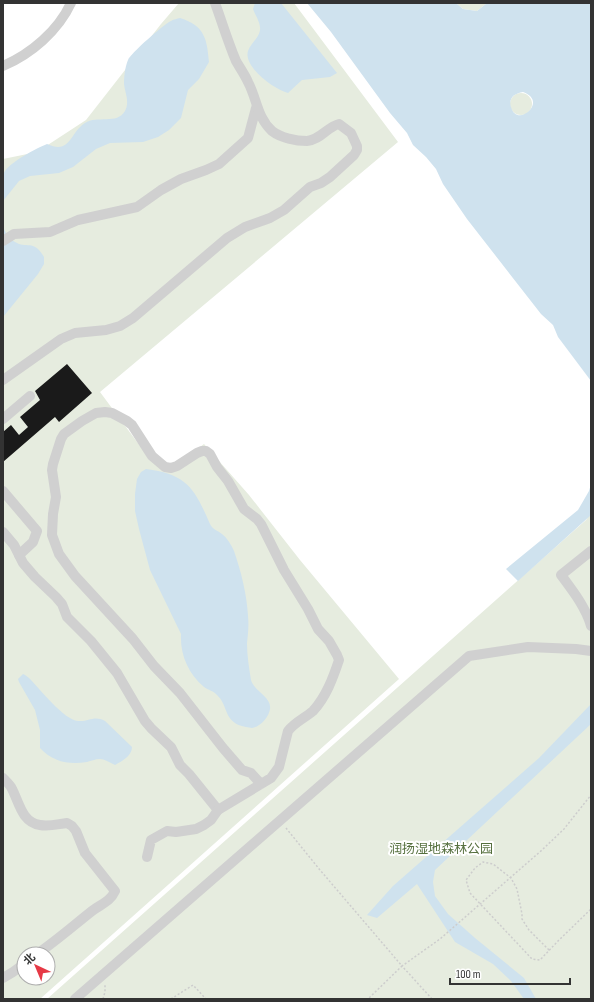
<svg xmlns="http://www.w3.org/2000/svg" width="594" height="1002" viewBox="0 0 594 1002" font-family="'Sofia Sans Condensed','Noto Sans SC',sans-serif">
<style>
.green{fill:#e6ecdf;fill-rule:evenodd}
.water{fill:#cfe2ee;fill-rule:evenodd}
.building{fill:#1a1a1a}
.lines{fill:none;stroke-linecap:round;stroke-linejoin:round}
.path{stroke:#cdcdcd;stroke-width:1.5;stroke-dasharray:2 2;stroke-linecap:butt}
.minor{stroke:#d0d0d0;stroke-width:10}
.labels{text-anchor:middle;dominant-baseline:central;stroke-width:4;stroke-linejoin:round;paint-order:stroke}
.park-label{font-size:13px;fill:#56703f;stroke:#fff}
</style>
<rect width="100%" height="100%" fill="#fff"/>
<g class="green">
<path d="M179 3H294L398 142 100 392 143 450 169 470 204 444 249 495 300 560 399 679 40 999H3V159L37 152 86 120 161 24ZM24 954H48V978H24Z"/>
<path d="M456 3H487L477 11 463 9Z"/>
<circle cx="521" cy="104" r="11"/>
<path d="M591 513V999H47L586 520Z"/>
</g>
<g class="water">
<path d="M255 3H281L337 73 330 77 302 80 288 93C275 90 243 67 248 51 251 43 259 38 260 30 261 23 255 15 253 9Z"/>
<path d="M307 3H456L463 9 477 11 487 3H591V381L558 337 553 325 541 314 467 219 443 184 436 169 426 157 413 145 407 133 390 113 331 32ZM523 92C549 101 517 129 511 107 508 98 515 93 523 92Z"/>
<path d="M180 18C205 26 207 39 209 62L199 79 188 90 181 118 169 130 158 137 143 142 110 143 96 149 73 167 59 173 30 176 19 181 3 201C3 195 1 179 4 173 8 163 37 148 47 144 71 155 70 132 85 123 97 115 117 125 125 111 130 102 125 93 124 84 124 77 125 67 128 60 130 54 164 24 171 21 174 19 177 19 180 18Z"/>
<path d="M3 227C6 233 9 239 15 242 26 249 34 239 44 257V264L38 274 3 317Z"/>
<path d="M146 469C188 474 195 490 210 524 213 530 217 530 222 534 227 538 231 544 234 551 241 571 247 595 248 616 249 625 248 634 247 643 247 655 249 668 251 680 254 691 272 697 270 709 269 717 260 727 252 728 250 728 248 727 246 727 223 723 229 706 217 695 214 691 208 690 204 687 188 673 180 655 181 634L150 570 139 529 135 511V494L137 479 141 472Z"/>
<path d="M591 484V515L518 581 506 569 578 510 589 491Z"/>
<path d="M23 674 25 675 29 678C40 689 64 720 78 721 89 722 94 715 105 721L132 747C132 756 122 761 115 765 110 763 105 759 100 759 95 759 91 761 87 762 69 765 53 762 40 748V730L35 710 19 682 18 679Z"/>
<path d="M591 704V724L435 870 433 882 435 896 448 914 475 938 524 978 536 999H524L511 981 493 964 455 942 417 884 377 918 367 915 393 886 539 758Z"/>
</g>
<path class="building" d="M67 364 92 393 59 422 55 417 3 462V432L11 425 19 435 28 427 20 417 40 400 35 391Z"/>
<g class="lines">
<g class="path">
<path d="M286 828 320 870 402 966 368 999"/>
<path d="M549 950 529 930 522 919V914L517 889 511 878 493 864 483 862 475 868 466 880 470 893 532 959 540 960 558 941 591 909"/>
<path d="M103 999 105 992V985"/>
<path d="M171 999 193 985 206 999"/>
<path d="M432 999 402 966 440 939 542 850 564 829 591 795"/>
</g>
<g class="minor">
<path d="M3 66C31 54 58 31 71 3"/>
<path d="M3 241 14 234 50 232 78 220 137 207 161 190 181 179 206 170 219 164 248 138 256 108"/>
<path d="M3 380 61 339 75 333 106 330 120 326 133 318 227 238 245 227 270 218 284 210 310 187 321 183 330 177 354 155 357 150V146L351 133 339 124C327 127 320 140 307 141 296 141 281 138 272 131 257 117 257 99 248 82 245 75 240 68 236 61 228 42 222 22 215 3"/>
<path d="M3 419 30 396"/>
<path d="M3 491 37 531 33 542 19 555"/>
<path d="M3 532 14 545 23 563 35 577 56 597 62 604 67 617 91 641 117 673 145 721 151 728 171 747 180 765 189 774 218 810"/>
<path d="M591 551 561 575C573 591 586 608 591 626"/>
<path d="M3 778C6 781 9 784 11 787 19 801 21 822 40 825 49 827 58 824 67 823L72 826 76 831 85 853 115 891C110 902 101 904 92 911 73 926 56 941 37 954"/>
<path d="M147 857 151 840 167 831 176 832 196 829 204 825 211 820 218 810 271 778 279 767 288 731C295 722 305 718 313 711 326 697 333 678 339 660L337 655 329 641 318 629 308 609 284 570 261 524 257 519 244 509 228 481 217 467 210 454 206 451H202L197 453 177 466 171 468 165 467 152 456 132 425 127 421 112 413 105 412 96 413 82 421 64 434 61 439 53 464 52 470 56 497 53 514 52 535 59 554 75 576 133 639 154 666 180 693 223 748 242 770 251 773 261 784"/>
<path d="M3 978 13 972 24 964"/>
<path d="M75 999 469 656 528 647 576 649 591 651"/>
</g>
</g>
<g class="labels">
<g class="park-label">
<text x="441" y="849">润扬湿地森林公园</text>
</g>
</g>
<rect width="594" height="1002" fill="none" stroke="#333333" stroke-width="8"/>
<g transform="translate(36 966) rotate(316)"><circle r="19" fill="#ffffff" stroke="#adadad"/>
<path d="M0-3L7 15L0 10L-7 15Z" fill="#e63946"/>
<text y="-6" font-size="11" font-weight="bold" text-anchor="middle" fill="#333333">北</text>
</g>
<path d="M450 978v6h120v-6" fill="none" stroke="#333333" stroke-width="2"/>
<text x="456" y="978" font-size="12" fill="#333333" stroke="#ffffff" stroke-width="3" paint-order="stroke">100 m</text>
</svg>
